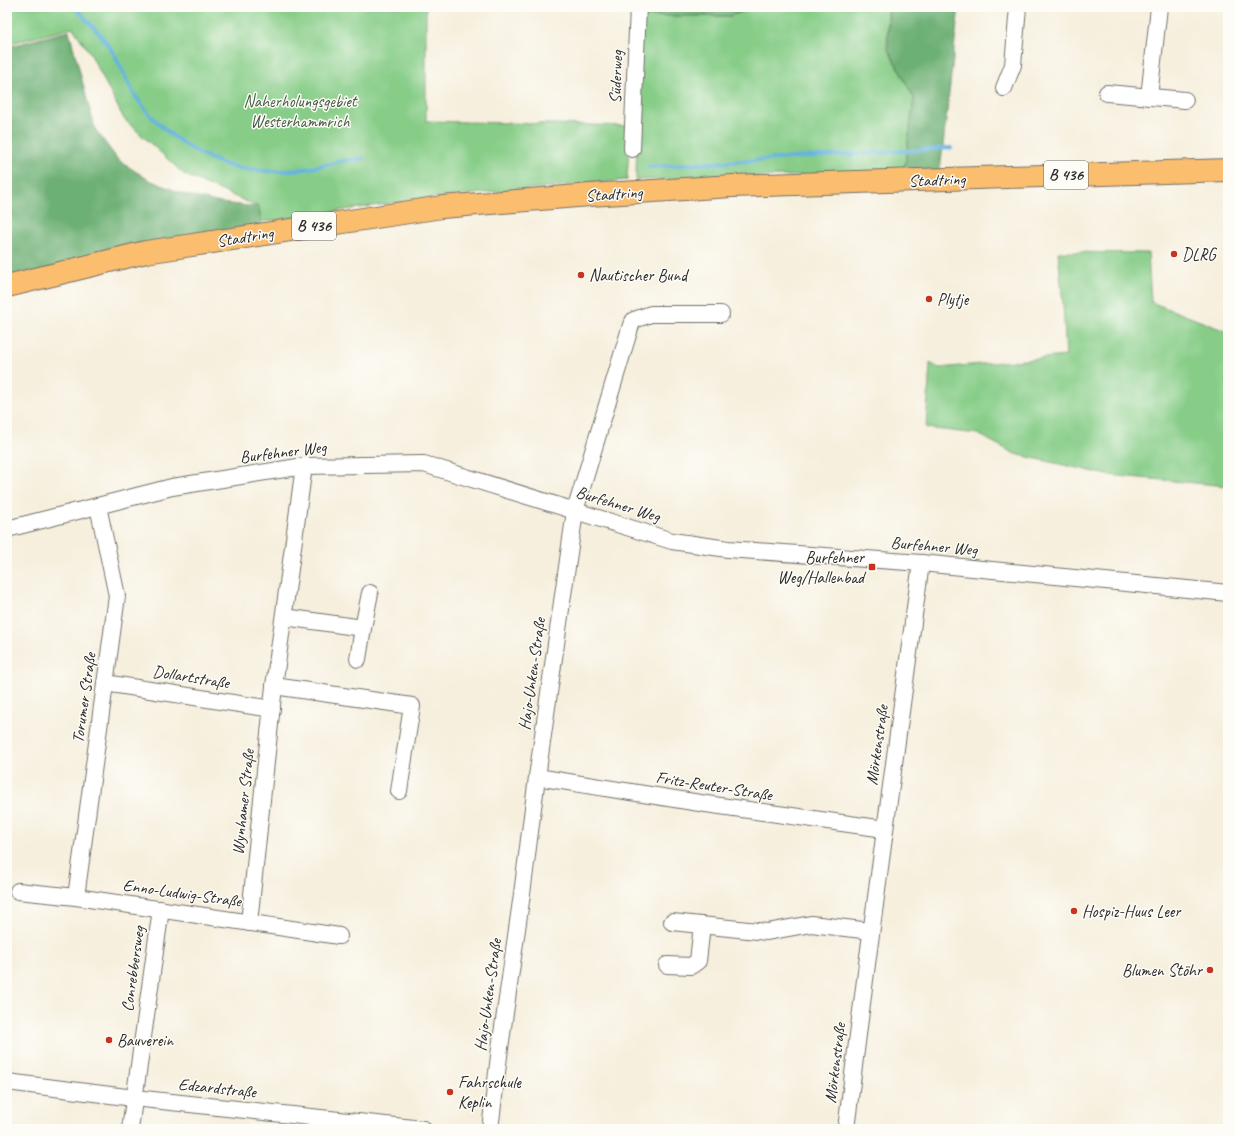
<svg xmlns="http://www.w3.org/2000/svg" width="1235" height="1136" viewBox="0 0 1235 1136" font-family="Caveat,sans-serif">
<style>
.green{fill:#87cd88;stroke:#597c5a}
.forest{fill:#6db074;stroke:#4c6e50}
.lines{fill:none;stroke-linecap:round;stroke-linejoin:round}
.stream{stroke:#65b2df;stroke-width:4}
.minor-casing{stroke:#727069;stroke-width:18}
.trunk-casing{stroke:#727069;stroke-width:24}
.minor{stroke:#fff;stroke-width:16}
.trunk{stroke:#fbbd6e;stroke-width:22}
.poi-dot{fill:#c8321e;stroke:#fdfcf7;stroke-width:1.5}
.labels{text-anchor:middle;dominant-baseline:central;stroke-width:3;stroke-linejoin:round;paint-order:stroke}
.shield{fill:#fdfcf7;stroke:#6a6a68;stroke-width:1}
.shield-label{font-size:16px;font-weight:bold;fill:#2b2b2b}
.street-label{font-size:17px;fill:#2b2b2b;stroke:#fdfcf7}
.park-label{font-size:17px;fill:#475c47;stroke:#fdfcf7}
.poi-label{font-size:17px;fill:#2b2b2b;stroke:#fdfcf7;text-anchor:start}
</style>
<rect width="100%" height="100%" fill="#fdfcf7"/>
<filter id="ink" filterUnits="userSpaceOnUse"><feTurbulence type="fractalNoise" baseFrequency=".025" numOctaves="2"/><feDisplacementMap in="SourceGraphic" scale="8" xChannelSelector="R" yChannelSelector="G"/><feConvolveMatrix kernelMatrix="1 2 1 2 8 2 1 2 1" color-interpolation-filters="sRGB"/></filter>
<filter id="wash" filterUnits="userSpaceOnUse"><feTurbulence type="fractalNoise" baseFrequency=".012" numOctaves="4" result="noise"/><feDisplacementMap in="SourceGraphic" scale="16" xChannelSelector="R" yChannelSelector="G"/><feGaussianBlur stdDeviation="0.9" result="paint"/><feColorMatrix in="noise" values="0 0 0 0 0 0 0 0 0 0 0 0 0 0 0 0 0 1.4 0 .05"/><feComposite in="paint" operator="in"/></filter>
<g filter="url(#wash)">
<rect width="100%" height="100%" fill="#f6efdd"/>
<g class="green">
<path d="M7 7H426V121L630 126 627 180 429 198 261 222 259 207 185 175 124 119 90 53 73 28 7 44Z"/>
<path d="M756 7H888L887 48 914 98 904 173 636 180 639 16H731Z"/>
<path d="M1058 252 1148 253 1151 302 1228 332V486L1108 475 1015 454 978 434 926 428 930 363 939 368 1066 356 1063 304Z"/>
</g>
<g class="forest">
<path d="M639 7H755L731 16H639Z"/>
<path d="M889 7H959L940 171 904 172 914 98 888 48Z"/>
<path d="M69 31 95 129 118 160 149 180 186 195 221 203 259 207 262 229 7 281V47Z"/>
</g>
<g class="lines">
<g class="stream">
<path d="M75 7C88 22 104 36 114 54 122 68 127 83 136 97 155 126 191 153 224 164 242 170 263 171 282 171 298 171 317 167 333 163 345 160 350 159 363 159"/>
<path d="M648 167 951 148"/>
</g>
</g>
</g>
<g filter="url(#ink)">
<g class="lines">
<defs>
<g id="minor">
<path d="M1004 88 1013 65 1018 7"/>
<path d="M1107 93 1185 100"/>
<path d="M1149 97 1159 7"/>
<path d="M632 149 638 7"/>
<path d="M7 529 172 487 304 466 424 464 672 541 728 549 921 563 1228 593"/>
<path d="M284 617 363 628"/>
<path d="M358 659 363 628 370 593"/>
<path d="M105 683 272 709"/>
<path d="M274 686 412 706 399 791"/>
<path d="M537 777 706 804 885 829"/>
<path d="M18 891 76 897 339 936"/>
<path d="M76 897 117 596 98 506"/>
<path d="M672 922 767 932 811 924 871 931"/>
<path d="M249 923 274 686 304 466"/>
<path d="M667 965 691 966 698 961 702 925"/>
<path d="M7 1082 134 1098 423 1129"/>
<path d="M130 1129 161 909"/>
<path d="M490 1129 500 1048 522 894 537 777 575 511 631 325 634 320 651 314H721"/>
<path d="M846 1129 867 964 921 563"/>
</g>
<path id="trunk" d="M7 286 146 252 442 207 590 195 732 186 1228 170"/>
</defs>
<use href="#minor" class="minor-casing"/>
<use href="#trunk" class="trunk-casing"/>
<use href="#minor" class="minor"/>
<use href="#trunk" class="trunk"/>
</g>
</g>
<g class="poi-dot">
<circle cx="1174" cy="254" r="4"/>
<circle cx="581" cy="275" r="4"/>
<circle cx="929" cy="299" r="4"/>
<rect x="868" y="563" width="8" height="8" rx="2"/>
<circle cx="1074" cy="911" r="4"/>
<circle cx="1210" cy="970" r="4"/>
<circle cx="109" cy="1040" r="4"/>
<circle cx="450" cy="1092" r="4"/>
</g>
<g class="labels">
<g class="shield">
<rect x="1044" y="161" width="44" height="28" rx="3"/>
<rect x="292" y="212" width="44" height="28" rx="3"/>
</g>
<g class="shield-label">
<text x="1066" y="175">B 436</text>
<text x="314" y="226">B 436</text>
</g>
<g class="street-label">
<text transform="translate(616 77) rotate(-88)">Süderweg</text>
<text transform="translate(937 180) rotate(-2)">Stadtring</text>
<text transform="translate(614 194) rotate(-4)">Stadtring</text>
<text transform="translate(245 237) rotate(-9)">Stadtring</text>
<text transform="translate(283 452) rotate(-7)">Burfehner Weg</text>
<text transform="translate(618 504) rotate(17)">Burfehner Weg</text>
<text transform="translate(934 546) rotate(5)">Burfehner Weg</text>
<text transform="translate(532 674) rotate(-82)">Hajo-Unken-Straße</text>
<text transform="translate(191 677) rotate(9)">Dollartstraße</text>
<text transform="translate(84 698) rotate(-82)">Torumer Straße</text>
<text transform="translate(877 745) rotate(-82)">Mörkenstraße</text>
<text transform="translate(714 786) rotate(9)">Fritz-Reuter-Straße</text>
<text transform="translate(243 802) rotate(-84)">Wynhamer Straße</text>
<text transform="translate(182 893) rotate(8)">Enno-Ludwig-Straße</text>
<text transform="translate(133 969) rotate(-82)">Conrebbersweg</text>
<text transform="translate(488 995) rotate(-82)">Hajo-Unken-Straße</text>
<text transform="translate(835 1063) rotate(-83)">Mörkenstraße</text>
<text transform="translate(217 1088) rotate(6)">Edzardstraße</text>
</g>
<g class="park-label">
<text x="300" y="101">Naherholungsgebiet<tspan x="300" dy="20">Westerhammrich</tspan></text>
</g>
<g class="poi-label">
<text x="1182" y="254">DLRG</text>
<text x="589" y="275">Nautischer Bund</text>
<text x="937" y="299">Plytje</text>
<text x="864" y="557" text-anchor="end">Burfehner<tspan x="864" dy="20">Weg/Hallenbad</tspan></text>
<text x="1082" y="911">Hospiz-Huus Leer</text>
<text x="1202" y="970" text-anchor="end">Blumen Stöhr</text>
<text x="117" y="1040">Bauverein</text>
<text x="458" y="1082">Fahrschule<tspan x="458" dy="20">Keplin</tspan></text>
</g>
</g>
<rect width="1235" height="1136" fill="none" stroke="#fdfcf7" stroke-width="24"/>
</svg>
